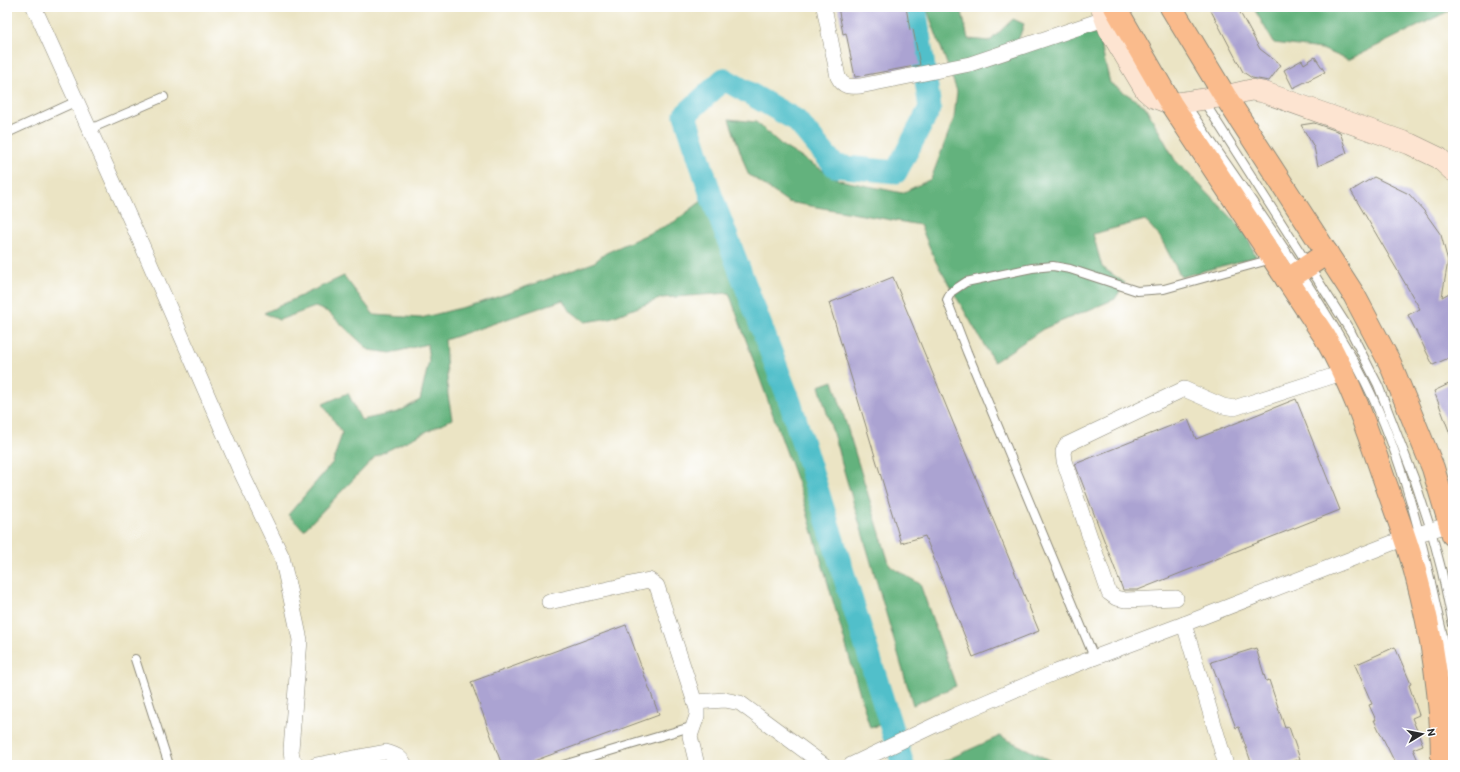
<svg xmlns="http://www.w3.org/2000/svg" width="1460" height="772" viewBox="0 0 1460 772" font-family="Itim,sans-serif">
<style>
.forest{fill:#64b27d;stroke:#486e54}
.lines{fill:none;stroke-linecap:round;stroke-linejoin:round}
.river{stroke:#51bfca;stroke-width:23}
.building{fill:#aba3d2}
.lane-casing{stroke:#8b8878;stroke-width:10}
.street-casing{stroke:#8b8878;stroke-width:16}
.secondary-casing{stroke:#8b8878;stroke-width:22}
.highway-casing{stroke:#8b8878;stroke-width:24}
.lane{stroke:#fff;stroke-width:8}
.street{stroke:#fff;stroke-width:15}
.secondary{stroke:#fde4d1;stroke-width:21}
.highway{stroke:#fabb8c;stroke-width:22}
</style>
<rect width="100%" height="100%" fill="#fff"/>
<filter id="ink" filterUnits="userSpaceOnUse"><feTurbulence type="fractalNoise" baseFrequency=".025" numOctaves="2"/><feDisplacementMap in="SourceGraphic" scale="8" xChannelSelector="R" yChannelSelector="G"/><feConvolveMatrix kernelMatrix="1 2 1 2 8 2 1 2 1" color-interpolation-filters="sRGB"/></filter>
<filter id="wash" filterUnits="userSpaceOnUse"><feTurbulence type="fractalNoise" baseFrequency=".012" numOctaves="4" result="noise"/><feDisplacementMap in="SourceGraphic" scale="16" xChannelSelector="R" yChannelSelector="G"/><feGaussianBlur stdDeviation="0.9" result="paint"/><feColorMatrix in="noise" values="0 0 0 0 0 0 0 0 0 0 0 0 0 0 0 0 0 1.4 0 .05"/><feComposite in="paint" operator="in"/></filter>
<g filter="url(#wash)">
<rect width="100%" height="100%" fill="#ebe4c4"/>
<g class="forest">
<path d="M926 7H961L968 39 990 41 1013 19 1024 24 1018 41 1098 33 1110 83 1145 106 1175 160 1245 231 1256 257 1181 277 1160 237 1145 220 1093 234 1102 267 1125 283 1115 299 1043 329 994 362 936 262 920 225 788 202 748 174 729 119 756 122 784 147 839 180 902 193 931 179 954 118 957 91Z"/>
<path d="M1253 7H1453V9L1348 60 1322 49 1274 43Z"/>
<path d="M703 200 733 270 799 445 880 725 870 728 803 498 729 293 662 298 610 318 585 322 568 309 563 300 445 340 448 395 452 419 376 456 304 530 288 515 333 462 342 433 323 404 348 393 361 420 398 412 420 400 429 361 427 344 391 353 369 350 328 312 315 307 279 320 264 313 344 276 374 315 421 318 480 303 593 263 606 253 674 222Z"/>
<path d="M833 381 890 566 920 584 956 686 913 705 819 386Z"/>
<path d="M1000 736 1059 765H940V763Z"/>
</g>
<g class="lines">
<path class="river" d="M903 765 790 402 711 195 685 115 724 79 796 120 835 166 896 172 930 108 915 7"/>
</g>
<g id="blocks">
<g class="building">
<path d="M838 7H906L910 30 913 29 920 65 855 77 846 33 843 34Z"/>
<path d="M1209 7H1237L1260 49 1281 65 1269 81 1252 78 1243 72Z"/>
<path d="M1315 57 1325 72 1293 88 1284 70 1302 60 1304 64Z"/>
<path d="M1314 123 1340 132 1347 153 1318 166 1314 147 1301 125Z"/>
<path d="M1374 177 1409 194 1424 211 1441 235 1448 261 1442 297 1453 291V356L1433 365 1408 315 1420 309 1351 191Z"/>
<path d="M893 277 1039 631 973 657 925 536 901 543 829 303Z"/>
<path d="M1453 382V439H1452L1434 391Z"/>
<path d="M1296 399 1340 510 1138 590H1123L1075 464 1188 419 1196 439Z"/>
<path d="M626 625 659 715 523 765H502L471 682Z"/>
<path d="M1395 647 1411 684 1409 685 1419 715 1412 718 1423 745 1413 749 1420 765H1396L1374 720H1376L1369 705 1372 704 1355 665Z"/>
<path d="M1256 648 1266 681 1269 680 1285 728 1289 727 1300 759 1284 765H1252L1239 727 1236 728 1211 662Z"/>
</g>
</g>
</g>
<g filter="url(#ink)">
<use href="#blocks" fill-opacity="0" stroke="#8b8878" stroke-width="1"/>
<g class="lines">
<defs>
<g id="lane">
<path d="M1203 100 1351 332 1378 385 1414 478 1431 530 1442 572 1453 625"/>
<path d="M1185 103C1244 191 1308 277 1359 370 1398 442 1420 530 1437 610 1443 636 1450 663 1453 690"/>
<path d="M90 129 164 97"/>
<path d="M7 133 77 101"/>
<path d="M1094 657 967 352 947 300 951 292 966 282 1032 268 1053 266 1070 269 1137 291 1164 289 1272 259"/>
<path d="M135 659 169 765"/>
<path d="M563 765 694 726"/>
</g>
<g id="street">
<path d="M34 7 141 243 240 470 282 557 300 640 291 749 292 759 297 765"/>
<path d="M824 7 838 77C843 87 849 87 860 86L970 64 1113 16"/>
<path d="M1176 598 1125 600 1116 598 1109 593 1064 461 1063 452 1066 445 1184 389 1223 406 1234 408 1345 372"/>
<path d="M549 602 649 580 657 586 697 709V716L690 736 697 765"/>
<path d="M1184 624 1226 765"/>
<path d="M695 702 725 700 740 703 824 765"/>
<path d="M316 765 386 752C395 755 400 756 405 765"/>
<path d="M851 765 954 716 1056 672 1184 624 1405 538 1451 524"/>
</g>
<path id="secondary" d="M1101 7 1109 29 1146 91 1153 97 1171 104 1225 96 1251 90 1263 92 1410 144 1439 158 1453 171"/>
<g id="highway">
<path d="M1115 7 1171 104 1325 337C1351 384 1366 426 1383 476 1394 507 1406 538 1415 571 1432 633 1442 700 1442 765"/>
<path d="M1171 7 1225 96 1354 295 1390 363 1433 468 1453 535"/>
<path d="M1287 280 1327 253"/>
</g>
</defs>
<use href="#lane" class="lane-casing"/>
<use href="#street" class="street-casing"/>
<use href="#secondary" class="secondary-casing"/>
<use href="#highway" class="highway-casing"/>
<use href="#lane" class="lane"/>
<use href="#street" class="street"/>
<use href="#secondary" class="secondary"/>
<use href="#highway" class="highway"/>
</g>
</g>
<rect width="1460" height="772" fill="none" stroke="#fff" stroke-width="24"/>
<g transform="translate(1422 734) rotate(80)" stroke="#ffffff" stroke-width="3" paint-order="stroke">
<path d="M0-3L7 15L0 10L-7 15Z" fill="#2b2b2b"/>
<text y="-6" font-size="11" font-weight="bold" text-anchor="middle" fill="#2b2b2b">N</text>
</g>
</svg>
